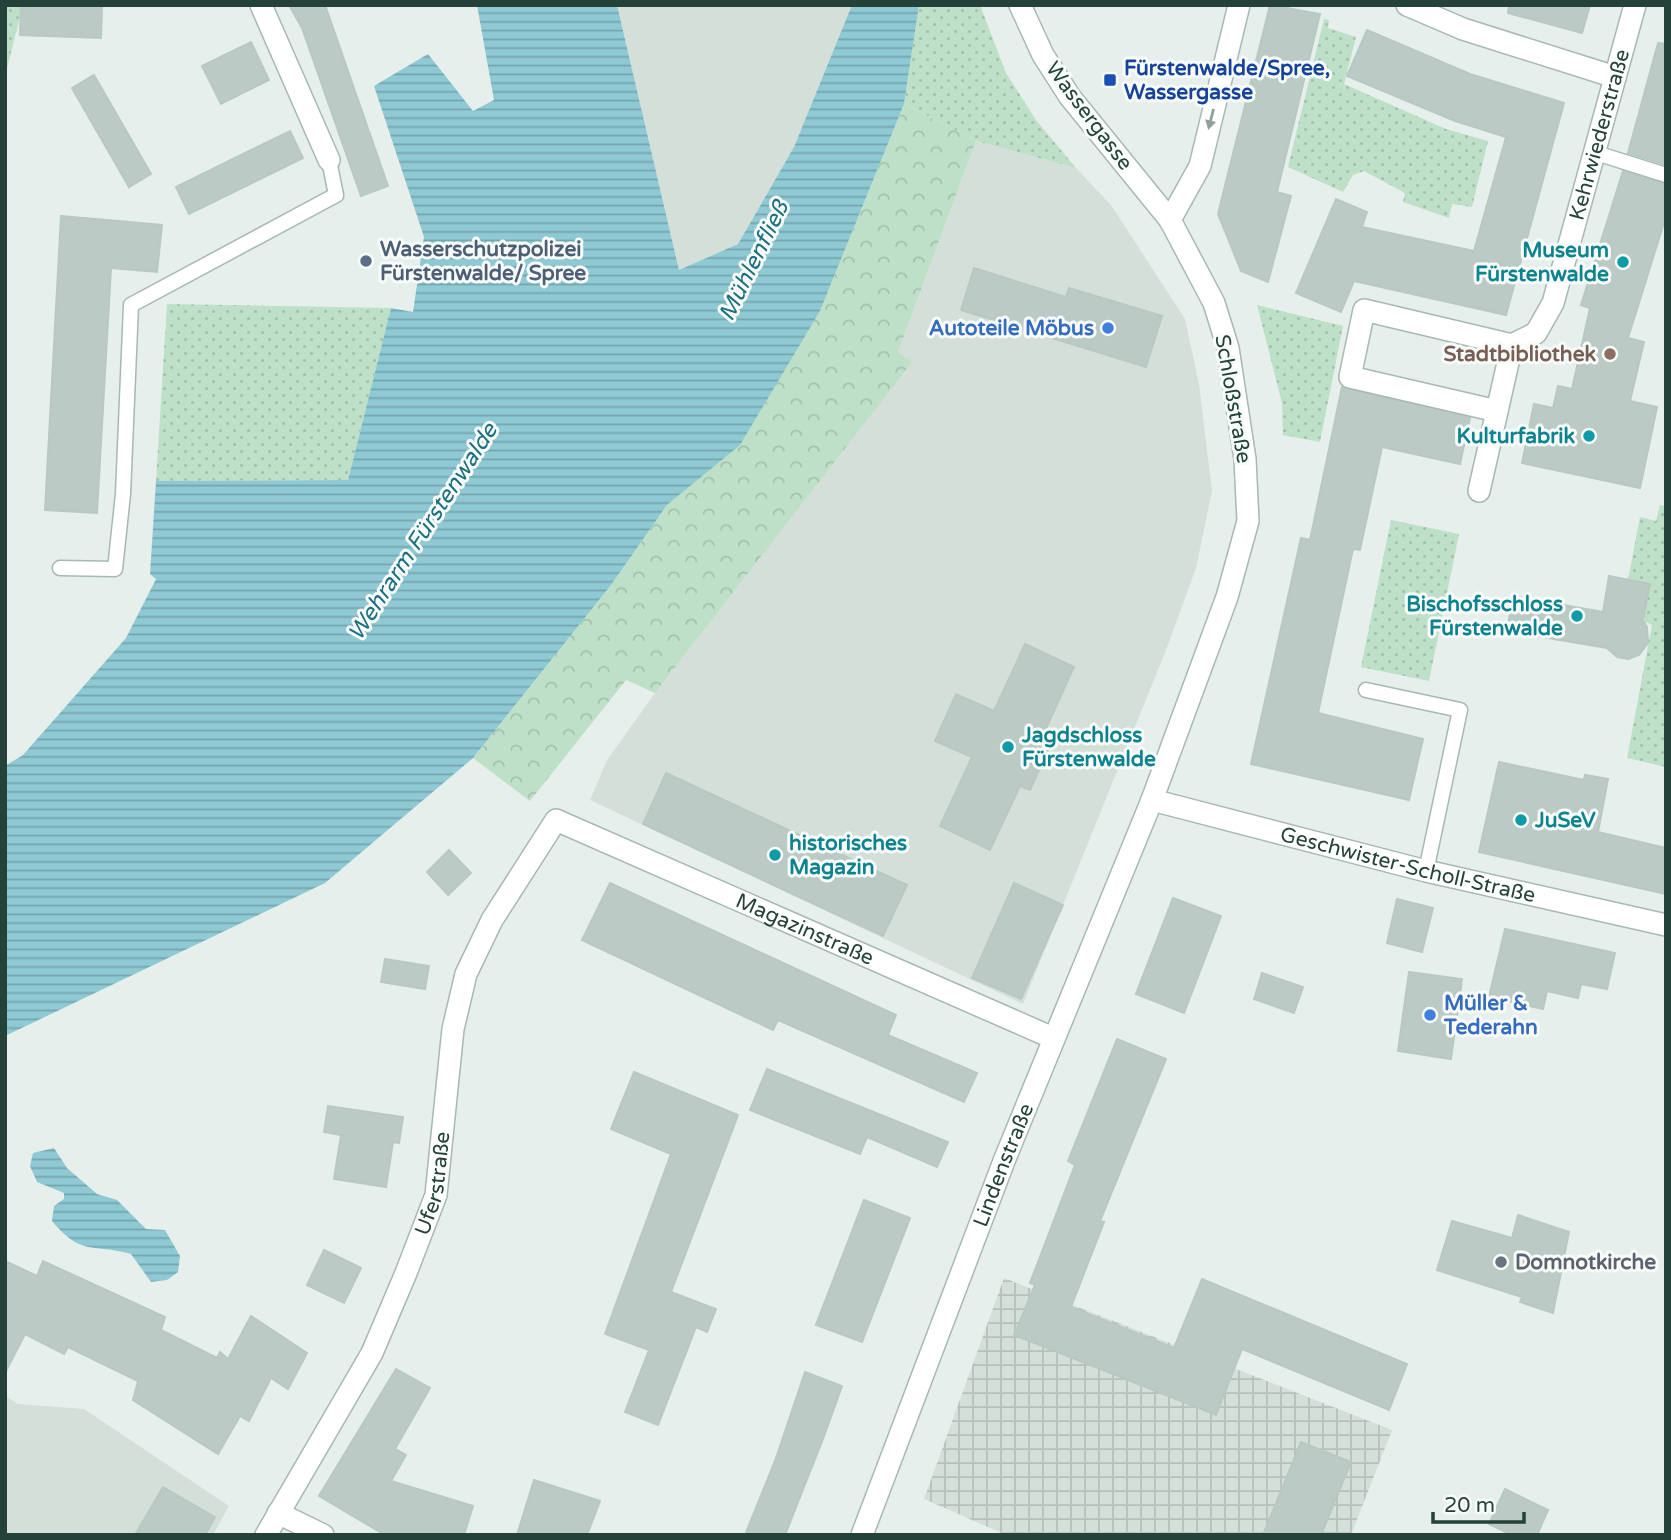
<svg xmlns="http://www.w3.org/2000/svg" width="1671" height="1540" viewBox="0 0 1671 1540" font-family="'Varela Round',sans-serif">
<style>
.built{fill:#d4dfda}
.industrial{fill:url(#industrial-grid)}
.grass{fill:url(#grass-dots)}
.forest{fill:url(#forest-crowns)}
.water{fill:url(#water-rules)}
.building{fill:#bbcac4;stroke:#b8c9c2;stroke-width:2}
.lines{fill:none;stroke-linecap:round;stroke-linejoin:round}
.service-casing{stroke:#a8b8b2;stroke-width:17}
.minor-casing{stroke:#a8b8b2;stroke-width:24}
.tertiary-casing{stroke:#a8b8b2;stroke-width:24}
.service{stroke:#fff;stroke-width:14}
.minor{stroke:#fff;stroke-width:21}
.tertiary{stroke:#fff;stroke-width:21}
.oneway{fill:#92a09c}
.transit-dot{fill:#1a4fb4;stroke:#f7fbf9;stroke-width:2.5}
.service-dot{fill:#5c6f8a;stroke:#f7fbf9;stroke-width:2.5}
.culture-dot{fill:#0f9aa8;stroke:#f7fbf9;stroke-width:2.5}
.shop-dot{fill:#3f7fe0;stroke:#f7fbf9;stroke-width:2.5}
.education-dot{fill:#8d6e63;stroke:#f7fbf9;stroke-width:2.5}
.worship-dot{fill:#6b7280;stroke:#f7fbf9;stroke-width:2.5}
.labels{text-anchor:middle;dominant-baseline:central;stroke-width:6;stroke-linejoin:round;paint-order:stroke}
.transit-label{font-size:21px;font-weight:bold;fill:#164399;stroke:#f7fbf9;text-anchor:start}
.street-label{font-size:21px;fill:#24423a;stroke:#f7fbf9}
.service-label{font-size:21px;font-weight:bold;fill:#4e5e75;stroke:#f7fbf9;text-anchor:start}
.culture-label{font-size:21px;font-weight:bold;fill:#0d838f;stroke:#f7fbf9;text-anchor:end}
.shop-label{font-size:21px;font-weight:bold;fill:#366cbe;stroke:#f7fbf9;text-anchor:end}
.education-label{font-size:21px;font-weight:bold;fill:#785e54;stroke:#f7fbf9;text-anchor:end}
.worship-label{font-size:21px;font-weight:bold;fill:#5b616d;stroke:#f7fbf9;text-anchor:start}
.water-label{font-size:23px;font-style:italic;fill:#1c6f80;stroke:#f7fbf9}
</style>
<defs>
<pattern id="industrial-grid" width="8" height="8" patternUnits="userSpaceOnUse" patternTransform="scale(1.75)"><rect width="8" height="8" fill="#d4dfda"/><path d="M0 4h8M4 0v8" fill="none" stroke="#b6c1bc"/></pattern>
<pattern id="grass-dots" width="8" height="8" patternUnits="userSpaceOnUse" patternTransform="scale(1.75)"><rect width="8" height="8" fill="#bfe0c8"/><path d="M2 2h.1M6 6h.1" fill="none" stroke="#a4c1ad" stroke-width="1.8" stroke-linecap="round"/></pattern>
<pattern id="forest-crowns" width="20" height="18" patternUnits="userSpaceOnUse" patternTransform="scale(1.75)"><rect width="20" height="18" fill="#bfe0c8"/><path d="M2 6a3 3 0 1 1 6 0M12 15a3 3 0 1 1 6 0" fill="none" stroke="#a4c1ad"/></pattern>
<pattern id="water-rules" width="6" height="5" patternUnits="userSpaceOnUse" patternTransform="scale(1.75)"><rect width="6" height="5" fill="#8ec9d4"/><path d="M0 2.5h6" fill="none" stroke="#74a5ad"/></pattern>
</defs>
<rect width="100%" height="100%" fill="#e6efeb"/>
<g class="built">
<path d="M617 5H852L794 147 738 244 679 270Z"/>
<path d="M976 141 1076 168 1111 205 1185 319 1199 384 1212 491 1196 568 1166 650 1023 1004 590 800 607 760 655 693 911 362 898 352Z"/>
<path d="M5 1396 18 1404 84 1409 229 1506 213 1535H5Z"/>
</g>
<path class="industrial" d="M1004 1278 1392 1430 1351 1535H1006L924 1499Z"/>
<g class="grass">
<path d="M5 5H23L5 76Z"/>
<path d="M919 5H980L1006 73 1036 120 1076 168 976 141 904 104Z"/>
<path d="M1324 19 1329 20 1328 28 1356 37 1344 84 1446 129 1488 141 1472 207 1452 204 1449 218 1403 202 1405 193 1364 171 1353 175 1343 192 1288 167Z"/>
<path d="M167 304 391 308 348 480 156 481Z"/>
<path d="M1257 305 1343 326 1320 442 1283 435 1282 403Z"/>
<path d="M1660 505 1666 506V767L1627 758 1652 625 1644 621 1650 584 1628 580 1640 517 1656 521Z"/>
<path d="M1391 520 1459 534 1429 681 1361 667Z"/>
</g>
<path class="forest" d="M904 104 976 141 898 352 912 362 655 693 626 680 530 801 473 758 611 585 667 505 740 444 820 311Z"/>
<g class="water">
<path d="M477 5H617L679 270 738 244 794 147 852 5H919L904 104 820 311 740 445 667 505 611 585 473 758 325 883 5 1036V766L23 755 126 638 156 579 150 574 156 481 348 480 391 308 413 312 424 237 374 86 428 54 473 111 494 100Z"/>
<path d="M54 1148 67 1168 97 1194 117 1200 146 1229 165 1230 180 1256 178 1272 167 1280 151 1282 131 1254C93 1243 82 1257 52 1221L54 1206 64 1199V1193L37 1182 30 1166 33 1153Z"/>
</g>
<g class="building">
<path d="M21 5H102L101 38 20 35Z"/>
<path d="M289 5H325L388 186 361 196 302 28Z"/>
<path d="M1270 5 1320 14 1277 192 1291 196 1268 282 1241 271 1218 214Z"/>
<path d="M1509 5H1590L1582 33 1508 13Z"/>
<path d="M1367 30 1470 74 1564 103 1506 315 1354 281 1341 312 1296 293 1336 199 1367 212 1362 227 1474 251 1506 137 1455 121 1347 76Z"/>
<path d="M251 42 269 80 221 104 202 66Z"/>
<path d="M1658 43 1666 44V165L1628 153Z"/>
<path d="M94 75 151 174 129 187 72 88Z"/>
<path d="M290 131 303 158 189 214 176 187Z"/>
<path d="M1623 171 1666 184V216L1628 338 1644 342 1630 401 1657 407 1640 488 1522 463 1534 404 1553 408 1558 386 1572 389 1590 308 1581 305Z"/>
<path d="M61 216 162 225 157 272 111 268 97 513 45 510Z"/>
<path d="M974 268 1066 297 1069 288 1162 316 1146 367 961 310Z"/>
<path d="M1342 387 1470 418 1460 464 1382 447 1360 550 1353 549 1318 713 1423 739 1409 800 1251 764 1301 538 1310 540Z"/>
<path d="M1609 576 1650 584 1643 620 1647 627 1648 643 1639 655 1628 659 1617 657 1607 648 1507 631 1513 596 1603 612Z"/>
<path d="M1025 644 1074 667 1043 735 1053 740 1030 790 1020 786 990 850 940 826 972 757 935 741 956 694 994 711Z"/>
<path d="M1499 762 1584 780 1585 775 1608 779 1598 832 1666 848V894L1479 852Z"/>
<path d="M666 773 907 885 883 936 643 824Z"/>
<path d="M449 850 471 873 448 895 427 872Z"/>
<path d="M610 883 896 1015 888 1035 977 1073 964 1102 778 1020 773 1030 582 940Z"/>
<path d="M1014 883 1063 905 1021 999 972 978Z"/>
<path d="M1173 898 1221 916 1184 1013 1136 994Z"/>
<path d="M1397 899 1433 908 1422 952 1387 943Z"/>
<path d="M1505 929 1615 953 1607 989 1581 984 1578 998 1547 991 1543 1009 1489 997Z"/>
<path d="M385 959 429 966 425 989 381 982Z"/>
<path d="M1409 972 1462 979 1451 1059 1398 1051Z"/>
<path d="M1262 973 1303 987 1294 1013 1254 999Z"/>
<path d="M1117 1039 1166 1059 1100 1221 1104 1222 1071 1307 1174 1348 1202 1279 1407 1364 1389 1410 1242 1349 1216 1415 1014 1335 1035 1285 1030 1283 1075 1165 1068 1161Z"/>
<path d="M767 1069 948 1142 937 1167 867 1137 860 1154 750 1110Z"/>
<path d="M634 1072 738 1115 671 1292 716 1309 707 1332 696 1327 658 1425 625 1412 649 1350 605 1334 671 1154 611 1129Z"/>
<path d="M328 1106 403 1117 399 1143 393 1142 386 1187 334 1179 341 1135 324 1132Z"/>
<path d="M864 1200 910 1218 862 1342 816 1325Z"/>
<path d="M1518 1215 1569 1232 1553 1313 1520 1302 1522 1297 1437 1270 1452 1221 1512 1238Z"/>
<path d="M324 1250 361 1268 344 1303 307 1285Z"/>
<path d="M5 1261 37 1276 43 1261 165 1317 161 1330 217 1358 220 1352 228 1359 251 1316 307 1353 288 1389 271 1378 249 1421 240 1416 218 1454 133 1400 138 1381 68 1347 64 1354 25 1334 5 1373Z"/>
<path d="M396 1369 430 1388 395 1449 406 1455 391 1481 473 1506 464 1535H385L319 1496Z"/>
<path d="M805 1372 842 1386 823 1439 785 1535H745L775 1461Z"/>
<path d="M1301 1442 1351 1462 1321 1535H1263Z"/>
<path d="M534 1480 600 1501 587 1535H517Z"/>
<path d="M163 1487 215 1517 205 1535H135Z"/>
<path d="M1505 1489 1548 1510 1537 1535H1512L1489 1524Z"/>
</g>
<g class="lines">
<defs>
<g id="service">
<path d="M1593 152 1666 175"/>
<path d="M60 568 115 569 123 494 131 305 336 195 329 160"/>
<path d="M1366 690 1460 710 1426 871"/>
</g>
<g id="minor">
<path d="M261 5 329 160"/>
<path d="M1407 5 1463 29 1615 77"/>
<path d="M1170 220 1200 166 1239 5"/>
<path id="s1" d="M1512 345 1536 333 1553 303 1635 5"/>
<path d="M1497 411 1350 377 1364 310 1512 345"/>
<path d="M1479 491 1512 345"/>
<path d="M278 1513 323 1535"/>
<path id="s2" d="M266 1535 372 1353 406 1273 436 1195 453 1029 466 974 492 920 556 820 1053 1038"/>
</g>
<g id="tertiary">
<path id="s3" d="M1152 800 1426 871 1666 925"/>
<path id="s4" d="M862 1535 1004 1161 1152 800 1227 597 1248 521 1245 459 1228 348 1214 303 1170 220 1070 97 1043 55 1020 5"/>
</g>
</defs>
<use href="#service" class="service-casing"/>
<use href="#minor" class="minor-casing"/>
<use href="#tertiary" class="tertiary-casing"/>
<use href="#service" class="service"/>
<use href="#minor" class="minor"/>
<use href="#tertiary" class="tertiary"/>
</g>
<defs><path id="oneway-solid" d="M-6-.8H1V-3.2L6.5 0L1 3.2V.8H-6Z" transform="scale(1.75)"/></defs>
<use class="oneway" href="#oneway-solid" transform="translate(1211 119) rotate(104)"/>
<rect class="transit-dot" x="1103" y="73" width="14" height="14" rx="3.5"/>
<circle class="service-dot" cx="366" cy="261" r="7"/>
<g class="culture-dot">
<circle cx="1623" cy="262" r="7"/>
<circle cx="1589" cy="436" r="7"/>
<circle cx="1577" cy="616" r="7"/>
<circle cx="1008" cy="747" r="7"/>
<circle cx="1521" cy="820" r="7"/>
<circle cx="775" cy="855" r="7"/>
</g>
<g class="shop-dot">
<circle cx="1108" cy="328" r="7"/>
<circle cx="1430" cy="1015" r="7"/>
</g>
<circle class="education-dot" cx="1610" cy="354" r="7"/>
<circle class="worship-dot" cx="1501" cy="1262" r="7"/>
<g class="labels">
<g class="transit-label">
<text x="1124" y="68">Fürstenwalde/Spree,<tspan x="1124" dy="24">Wassergasse</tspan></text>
</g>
<g class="street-label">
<text transform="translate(1089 116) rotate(53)">Wassergasse</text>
<text stroke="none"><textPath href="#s1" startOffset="236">Kehrwiederstraße</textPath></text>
<text transform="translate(1233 399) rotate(80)">Schloßstraße</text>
<text stroke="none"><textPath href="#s3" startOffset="264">Geschwister-Scholl-Straße</textPath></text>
<text stroke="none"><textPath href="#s2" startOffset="1055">Magazinstraße</textPath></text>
<text stroke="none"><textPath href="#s4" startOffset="396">Lindenstraße</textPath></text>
<text stroke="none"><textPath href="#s2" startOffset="392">Uferstraße</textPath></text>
</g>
<g class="service-label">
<text x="380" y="249">Wasserschutzpolizei<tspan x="380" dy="24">Fürstenwalde/ Spree</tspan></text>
</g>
<g class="culture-label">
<text x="1609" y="250">Museum<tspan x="1609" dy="24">Fürstenwalde</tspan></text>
<text x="1575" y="436">Kulturfabrik</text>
<text x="1563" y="604">Bischofsschloss<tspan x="1563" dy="24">Fürstenwalde</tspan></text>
<text x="1022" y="735" text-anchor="start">Jagdschloss<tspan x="1022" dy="24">Fürstenwalde</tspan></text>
<text x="1535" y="820" text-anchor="start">JuSeV</text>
<text x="789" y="843" text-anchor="start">historisches<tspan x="789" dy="24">Magazin</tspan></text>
</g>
<g class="shop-label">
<text x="1094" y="328">Autoteile Möbus</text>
<text x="1444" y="1003" text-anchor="start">Müller &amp;<tspan x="1444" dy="24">Tederahn</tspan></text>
</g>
<g class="education-label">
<text x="1596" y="354">Stadtbibliothek</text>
</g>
<g class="worship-label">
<text x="1515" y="1262">Domnotkirche</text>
</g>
<g class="water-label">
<text transform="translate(754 261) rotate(-64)">Mühlenfließ</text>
<text transform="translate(423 532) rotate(-57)">Wehrarm Fürstenwalde</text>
</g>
</g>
<rect width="1671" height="1540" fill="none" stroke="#24423a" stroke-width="14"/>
<path d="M1433 1512v10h91v-10" fill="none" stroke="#24423a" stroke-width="3.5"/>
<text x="1444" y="1512" font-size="21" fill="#24423a" stroke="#f7fbf9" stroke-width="5" paint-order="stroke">20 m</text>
</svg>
